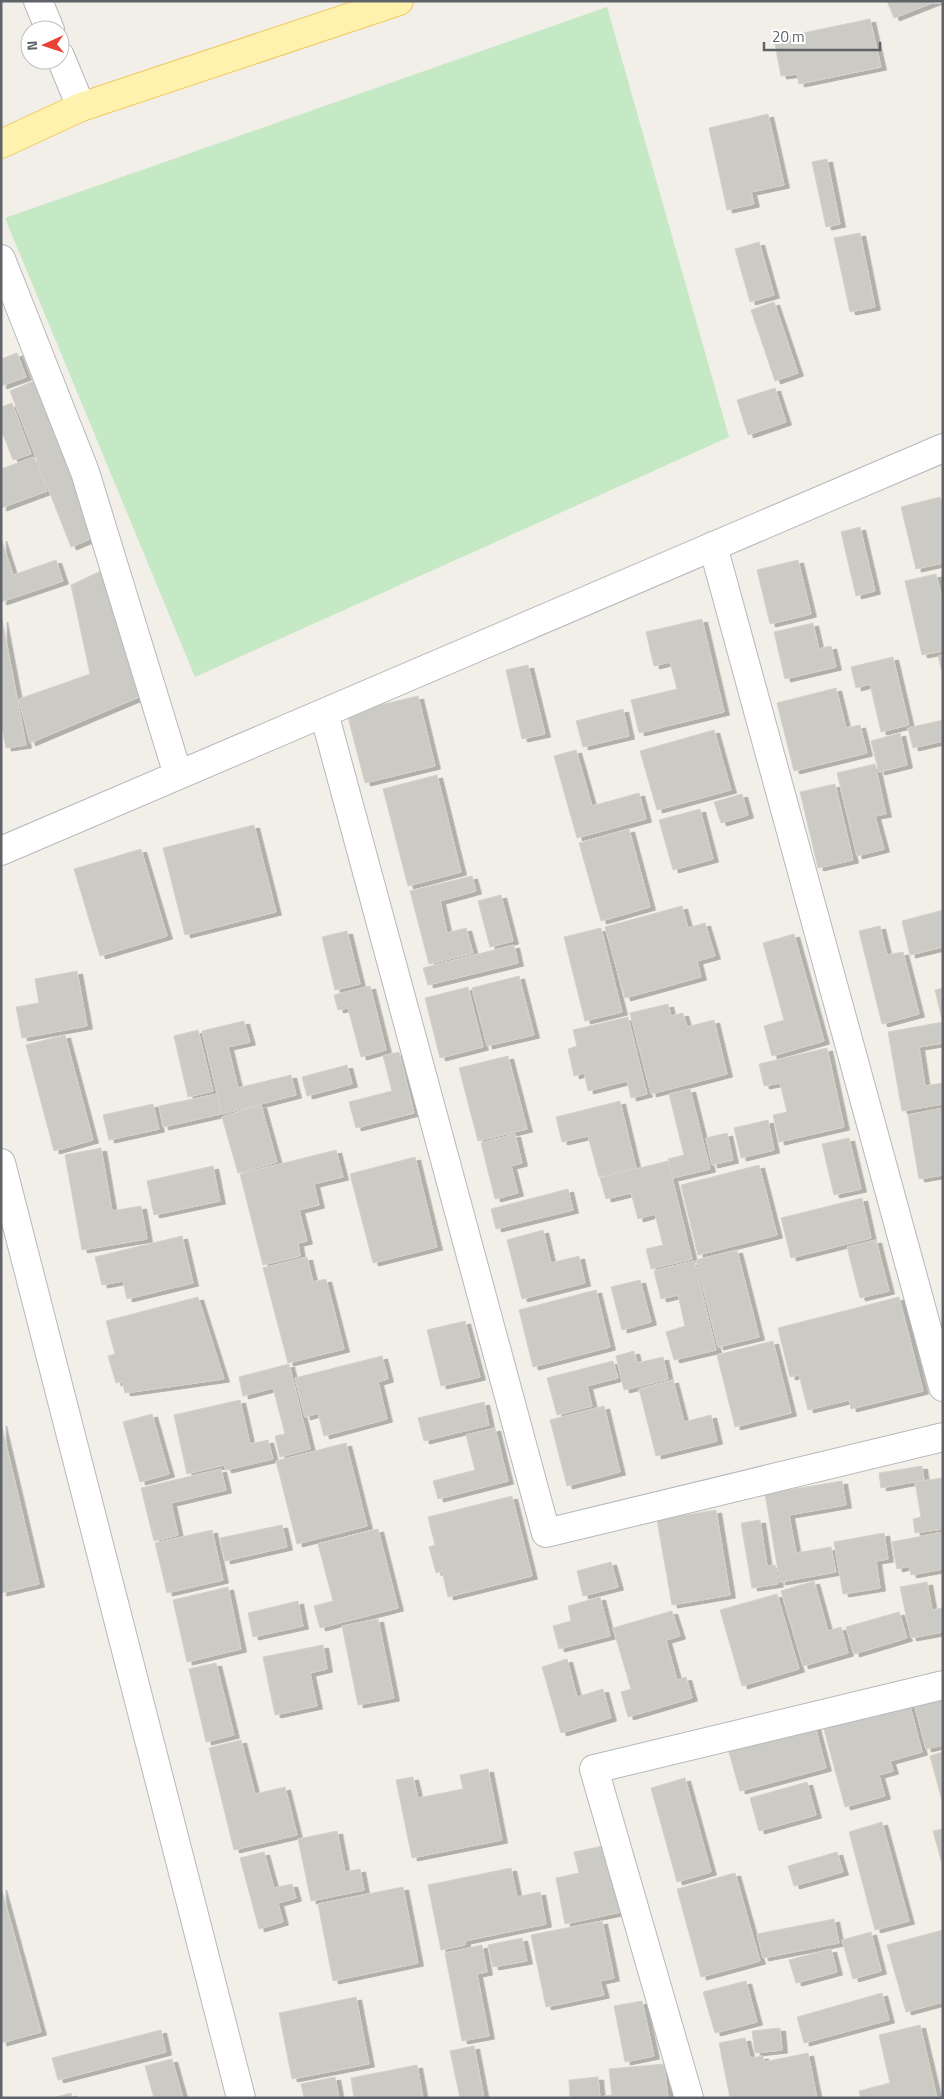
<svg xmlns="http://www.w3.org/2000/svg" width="944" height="2099" viewBox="0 0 944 2099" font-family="'Titillium Web',sans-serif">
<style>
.green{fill:#c5e8c5}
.building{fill:#cccac5;stroke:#d6d1c6;filter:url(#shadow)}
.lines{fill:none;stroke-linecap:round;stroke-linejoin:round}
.minor-casing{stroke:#b5b8bc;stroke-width:30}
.major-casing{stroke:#f2c960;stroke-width:30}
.minor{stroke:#fff;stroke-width:28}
.major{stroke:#fff2af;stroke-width:28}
</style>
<defs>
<filter id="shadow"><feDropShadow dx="5.5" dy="3" stdDeviation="0" flood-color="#0004"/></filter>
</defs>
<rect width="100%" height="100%" fill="#f1efe8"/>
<path class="green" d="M607 7 729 437 195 677 5 218Z"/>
<g class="building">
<path d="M887 1H937L894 18Z"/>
<path d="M870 19 881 67 799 84 797 74 781 76 774 39Z"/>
<path d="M768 114 784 185 751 192 754 204 727 210 709 128Z"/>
<path d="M827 159 840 224 826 227 812 162Z"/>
<path d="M860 233 875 307 850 312 834 238Z"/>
<path d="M759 242 774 295 750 302 735 249Z"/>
<path d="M774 302 798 373 775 381 751 310Z"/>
<path d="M17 353 26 377 1 386V359Z"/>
<path d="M36 380 97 536 71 547 10 391Z"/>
<path d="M775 388 786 422 748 435 737 400Z"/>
<path d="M12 403 31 454 13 460 1 429V407Z"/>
<path d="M34 457 47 491 1 508V469Z"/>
<path d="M940 497 943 507V563L916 569 901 507Z"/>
<path d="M860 527 875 591 856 596 841 532Z"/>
<path d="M1 538 13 575 56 560 63 581 1 602Z"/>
<path d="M798 560 811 614 770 624 757 570Z"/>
<path d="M103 570 139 697 30 743 19 699 90 674 71 585Z"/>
<path d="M936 574 943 603V651L922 655 905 581Z"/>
<path d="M2 619 26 745 6 748 1 722Z"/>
<path d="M702 619 724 712 639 733 631 700 677 689 670 662 654 666 646 632Z"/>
<path d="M813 623 819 649 831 646 836 667 785 679 774 632Z"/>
<path d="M943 655V675L938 656Z"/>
<path d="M893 657 909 725 881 732 870 684 856 688 851 667Z"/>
<path d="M528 665 545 734 522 739 506 670Z"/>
<path d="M836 688 846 728 860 725 867 753 794 771 777 703Z"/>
<path d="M418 696 435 766 365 783 347 713Z"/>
<path d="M623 709 629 736 583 747 576 721Z"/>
<path d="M943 720V741L913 748 908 728Z"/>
<path d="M714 730 731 790 657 810 640 751Z"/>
<path d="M900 733 907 765 879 772 871 741Z"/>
<path d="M576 750 592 806 639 793 646 819 577 838 554 756Z"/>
<path d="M875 764 886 814 875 816 884 849 857 856 837 773Z"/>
<path d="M437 775 461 872 408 886 383 789Z"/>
<path d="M835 784 853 860 818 868 800 792Z"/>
<path d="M742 794 748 815 721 823 714 802Z"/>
<path d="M700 809 713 859 673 870 659 820Z"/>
<path d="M254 825 276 912 185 935 163 848Z"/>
<path d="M629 829 650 907 601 921 579 843Z"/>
<path d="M141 849 167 936 100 956 74 869Z"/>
<path d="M472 876 476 891 440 901 447 933 466 928 473 953 429 964 410 891Z"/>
<path d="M501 895 513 941 490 947 478 901Z"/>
<path d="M682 906 688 928 705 923 715 956 697 961 701 977 625 998 605 927Z"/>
<path d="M943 910V947L910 955 902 921Z"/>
<path d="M880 926 887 955 903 952 919 1014 882 1024 859 931Z"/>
<path d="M601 928 622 1012 585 1021 564 937Z"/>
<path d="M347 931 360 984 335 990 322 937Z"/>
<path d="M794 934 824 1041 772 1056 764 1026 784 1020 763 943Z"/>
<path d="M514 945 518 963 428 985 423 968Z"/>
<path d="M77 971 87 1026 22 1038 16 1007 39 1003 35 979Z"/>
<path d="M519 976 534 1035 487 1046 472 988Z"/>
<path d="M370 986 386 1050 361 1057 348 1008 338 1010 334 995Z"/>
<path d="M468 987 483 1047 440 1058 425 998Z"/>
<path d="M943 988V1019H942L935 990Z"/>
<path d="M668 1004 671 1016 683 1013 687 1027 714 1020 727 1074 651 1094 630 1013Z"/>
<path d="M628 1017 647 1094 631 1098 627 1081 588 1091 584 1073 574 1076 568 1049 577 1046 573 1030Z"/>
<path d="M244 1021 250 1042 228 1047 238 1088 291 1075 296 1095 222 1114 202 1031Z"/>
<path d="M943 1022V1043L919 1047 925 1086 943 1083V1104L902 1111 888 1032Z"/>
<path d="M198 1030 213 1091 188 1097 174 1036Z"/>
<path d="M65 1035 93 1140 54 1151 26 1045Z"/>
<path d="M827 1048 844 1127 779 1142 773 1115 787 1112 780 1083 764 1086 759 1064Z"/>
<path d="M399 1052 414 1113 356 1128 349 1102 392 1091 383 1056Z"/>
<path d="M508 1056 527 1129 478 1141 459 1068Z"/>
<path d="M347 1065 352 1084 307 1096 302 1077Z"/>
<path d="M690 1089 710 1169 673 1178 668 1159 684 1155 669 1094Z"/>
<path d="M217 1094 221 1114 163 1127 159 1106Z"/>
<path d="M620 1101 636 1168 599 1177 588 1136 562 1142 556 1117Z"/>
<path d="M153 1104 159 1129 109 1140 103 1115Z"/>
<path d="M261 1105 277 1162 238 1173 222 1117Z"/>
<path d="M943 1108V1175L919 1179 908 1115Z"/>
<path d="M768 1120 774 1150 741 1158 734 1128Z"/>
<path d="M727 1133 733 1160 712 1165 706 1138Z"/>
<path d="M515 1134 522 1163 511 1166 518 1193 495 1199 481 1143Z"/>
<path d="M849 1138 861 1189 834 1195 822 1144Z"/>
<path d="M101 1148 112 1211 141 1206 147 1239 82 1250 65 1155Z"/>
<path d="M336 1150 343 1177 314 1184 319 1205 299 1210 307 1241 298 1243 300 1256 263 1265 240 1174Z"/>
<path d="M415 1157 437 1247 373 1263 350 1174Z"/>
<path d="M668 1161 692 1259 651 1269 646 1249 663 1245 655 1214 638 1219 631 1193 606 1199 600 1178Z"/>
<path d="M759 1165 777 1235 698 1255 681 1185Z"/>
<path d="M213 1166 220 1201 154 1215 147 1181Z"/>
<path d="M568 1189 573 1210 496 1229 491 1209Z"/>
<path d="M862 1198 871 1238 791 1258 781 1218Z"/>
<path d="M543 1230 551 1263 579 1256 585 1283 522 1299 507 1240Z"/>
<path d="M182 1236 193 1283 127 1299 123 1281 102 1285 95 1257Z"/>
<path d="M876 1240 889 1291 860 1298 847 1247Z"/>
<path d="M737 1250 759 1337 718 1347 696 1260Z"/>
<path d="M307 1257 313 1282 326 1279 344 1349 288 1363 263 1268Z"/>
<path d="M694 1261 716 1350 674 1360 666 1332 685 1326 678 1295 661 1299 654 1271Z"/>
<path d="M640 1280 651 1322 622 1330 611 1287Z"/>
<path d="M596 1290 610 1347 533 1367 519 1310Z"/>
<path d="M198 1297 224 1379 125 1393 122 1381 116 1383 108 1356 115 1354 106 1321Z"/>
<path d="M899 1297 923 1391 851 1409 849 1400 808 1410 799 1375 790 1377 778 1328Z"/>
<path d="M465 1321 480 1377 441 1386 427 1330Z"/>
<path d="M773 1341 791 1413 735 1427 717 1355Z"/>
<path d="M634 1351 637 1363 663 1357 668 1379 624 1390 616 1356Z"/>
<path d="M382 1356 388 1379 378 1382 387 1419 324 1436 318 1413 305 1417 295 1378Z"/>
<path d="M613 1361 618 1378 587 1386 592 1406 557 1415 547 1378Z"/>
<path d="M289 1364 310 1449 280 1457 275 1436 285 1434 273 1388 243 1396 239 1377Z"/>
<path d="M673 1380 684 1422 711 1415 717 1441 656 1456 639 1389Z"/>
<path d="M240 1400 250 1444 268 1440 273 1459 226 1470 224 1465 187 1474 174 1415Z"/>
<path d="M484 1402 489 1425 424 1441 418 1418Z"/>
<path d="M604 1406 620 1472 567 1486 550 1420Z"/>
<path d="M152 1414 169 1474 140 1482 123 1422Z"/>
<path d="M1 1423 39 1584 1 1593Z"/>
<path d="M495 1428 508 1481 438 1499 433 1481 475 1470 466 1435Z"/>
<path d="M346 1443 367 1526 297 1544 276 1461Z"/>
<path d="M922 1466 924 1480 881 1488 879 1473Z"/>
<path d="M221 1469 226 1490 171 1503 178 1535 154 1541 141 1488Z"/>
<path d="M943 1478V1529L915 1533 913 1519 921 1517 915 1482Z"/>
<path d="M842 1481 846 1505 789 1515 796 1553 831 1547 836 1572 780 1582 765 1494Z"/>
<path d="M512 1496 532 1576 448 1597 442 1571 436 1573 429 1547 435 1545 428 1517Z"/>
<path d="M716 1510 730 1595 672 1605 657 1520Z"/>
<path d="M760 1520 767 1566 775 1565 778 1584 752 1588 741 1523Z"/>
<path d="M282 1525 287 1547 225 1561 220 1538Z"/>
<path d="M378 1529 398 1608 320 1628 314 1606 333 1601 318 1544Z"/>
<path d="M212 1530 223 1580 167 1593 155 1543Z"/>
<path d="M943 1532V1569L911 1575 909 1566 897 1569 892 1542Z"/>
<path d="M884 1533 888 1559 876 1561 880 1588 843 1594 834 1542Z"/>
<path d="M611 1562 618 1587 583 1596 577 1571Z"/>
<path d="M814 1581 828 1631 841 1627 848 1653 803 1666 781 1591Z"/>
<path d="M927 1582 932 1610 943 1608V1632L911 1638 900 1587Z"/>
<path d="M228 1587 241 1649 187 1662 173 1600Z"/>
<path d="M777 1594 799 1669 742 1686 720 1610Z"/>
<path d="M600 1597 610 1636 559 1649 553 1626 571 1621 568 1606Z"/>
<path d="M298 1601 303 1626 253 1637 248 1613Z"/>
<path d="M672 1611 680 1636 666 1640 677 1680 686 1677 692 1698 628 1717 621 1692 631 1689 613 1628Z"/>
<path d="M899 1612 907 1638 854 1654 846 1627Z"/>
<path d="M378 1619 394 1698 358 1705 342 1626Z"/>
<path d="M323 1645 327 1669 310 1673 317 1706 275 1715 263 1657Z"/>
<path d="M567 1659 577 1697 603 1689 611 1718 561 1733 542 1667Z"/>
<path d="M216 1663 234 1735 206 1742 189 1669Z"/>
<path d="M943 1692V1745L926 1749 913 1700Z"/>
<path d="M908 1698 922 1752 890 1761 893 1771 879 1775 885 1796 845 1807 822 1722Z"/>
<path d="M815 1726 826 1768 740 1791 728 1749Z"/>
<path d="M241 1740 255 1794 285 1787 297 1835 234 1850 209 1748Z"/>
<path d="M943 1752V1804L930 1756Z"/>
<path d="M488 1769 502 1840 412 1858 396 1780 413 1777 418 1798 463 1789 460 1775Z"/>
<path d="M685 1778 711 1872 677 1882 651 1788Z"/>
<path d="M807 1782 816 1815 759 1831 750 1798Z"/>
<path d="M882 1822 909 1921 875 1930 849 1832Z"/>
<path d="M943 1829V1867L933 1831Z"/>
<path d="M337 1831 345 1872 360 1869 364 1890 311 1901 298 1839Z"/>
<path d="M608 1845 621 1912 565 1924 556 1878 579 1873 574 1852Z"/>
<path d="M264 1852 274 1888 292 1884 296 1898 278 1903 283 1922 259 1929 240 1858Z"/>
<path d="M837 1852 843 1872 794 1886 788 1866Z"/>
<path d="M511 1868 517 1897 540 1892 546 1924 465 1941V1945L441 1950 428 1885Z"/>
<path d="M735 1873 760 1961 701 1977 677 1889Z"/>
<path d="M1 1887 41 2032 1 2043Z"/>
<path d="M403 1887 418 1963 333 1981 318 1904Z"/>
<path d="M834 1919 839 1943 763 1958 757 1934Z"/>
<path d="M602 1921 614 1978 600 1981 604 1995 546 2007 531 1935Z"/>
<path d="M943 1930V2002L906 2012 887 1945Z"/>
<path d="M871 1932 881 1971 853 1979 842 1940Z"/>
<path d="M522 1938 527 1961 493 1967 488 1945Z"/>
<path d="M482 1945 487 1972 477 1974 489 2036 462 2041 445 1953Z"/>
<path d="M831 1949 837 1972 796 1983 789 1960Z"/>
<path d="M746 1981 757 2022 715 2033 703 1992Z"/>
<path d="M882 1993 889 2020 804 2043 797 2017Z"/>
<path d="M356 1997 369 2064 292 2079 279 2013Z"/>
<path d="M642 2001 654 2056 625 2062 614 2006Z"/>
<path d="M920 2025 937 2098H861L859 2091 890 2083 879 2035Z"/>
<path d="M780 2028 782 2050 755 2053 752 2031Z"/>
<path d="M161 2030 166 2052 58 2080 52 2058Z"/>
<path d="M745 2038 750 2058 763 2056 764 2062 808 2053 817 2098H730L719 2043Z"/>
<path d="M474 2046 484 2098H460L450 2051Z"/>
<path d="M172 2059 183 2098H154L145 2066Z"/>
<path d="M664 2064 668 2098H604V2096L612 2095 609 2069Z"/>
<path d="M417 2065 423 2098H354L351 2078Z"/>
<path d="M335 2077 339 2098H304L301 2084Z"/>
<path d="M598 2077 600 2098H570L569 2080Z"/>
<path d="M71 2093 72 2098H53Z"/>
</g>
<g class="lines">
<defs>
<g id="minor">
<path d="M38 1 50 30"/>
<path d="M60 56 81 107"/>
<path d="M1 259 85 472 178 775"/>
<path d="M713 546 943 1387"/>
<path d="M324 713 546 1533 943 1437"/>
<path d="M1 851 943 448"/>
<path d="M1 1163 241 2098"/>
<path d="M689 2098 594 1769 943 1685"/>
</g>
<path id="major" d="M1 144 81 107 399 1"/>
</defs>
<use href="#minor" class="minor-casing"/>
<use href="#major" class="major-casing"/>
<use href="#minor" class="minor"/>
<use href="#major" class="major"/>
</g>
<rect width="944" height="2099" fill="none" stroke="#5f6368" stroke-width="5"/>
<g transform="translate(45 45) rotate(267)"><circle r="24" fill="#ffffff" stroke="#bfc1c3"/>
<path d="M0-4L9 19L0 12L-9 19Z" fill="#ea4335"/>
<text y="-8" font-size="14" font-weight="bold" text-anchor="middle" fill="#5f6368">N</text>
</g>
<path d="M764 42v8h116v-8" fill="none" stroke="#5f6368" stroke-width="2.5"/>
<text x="772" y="42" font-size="15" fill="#5f6368" stroke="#ffffff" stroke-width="4" paint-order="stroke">20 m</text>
</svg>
